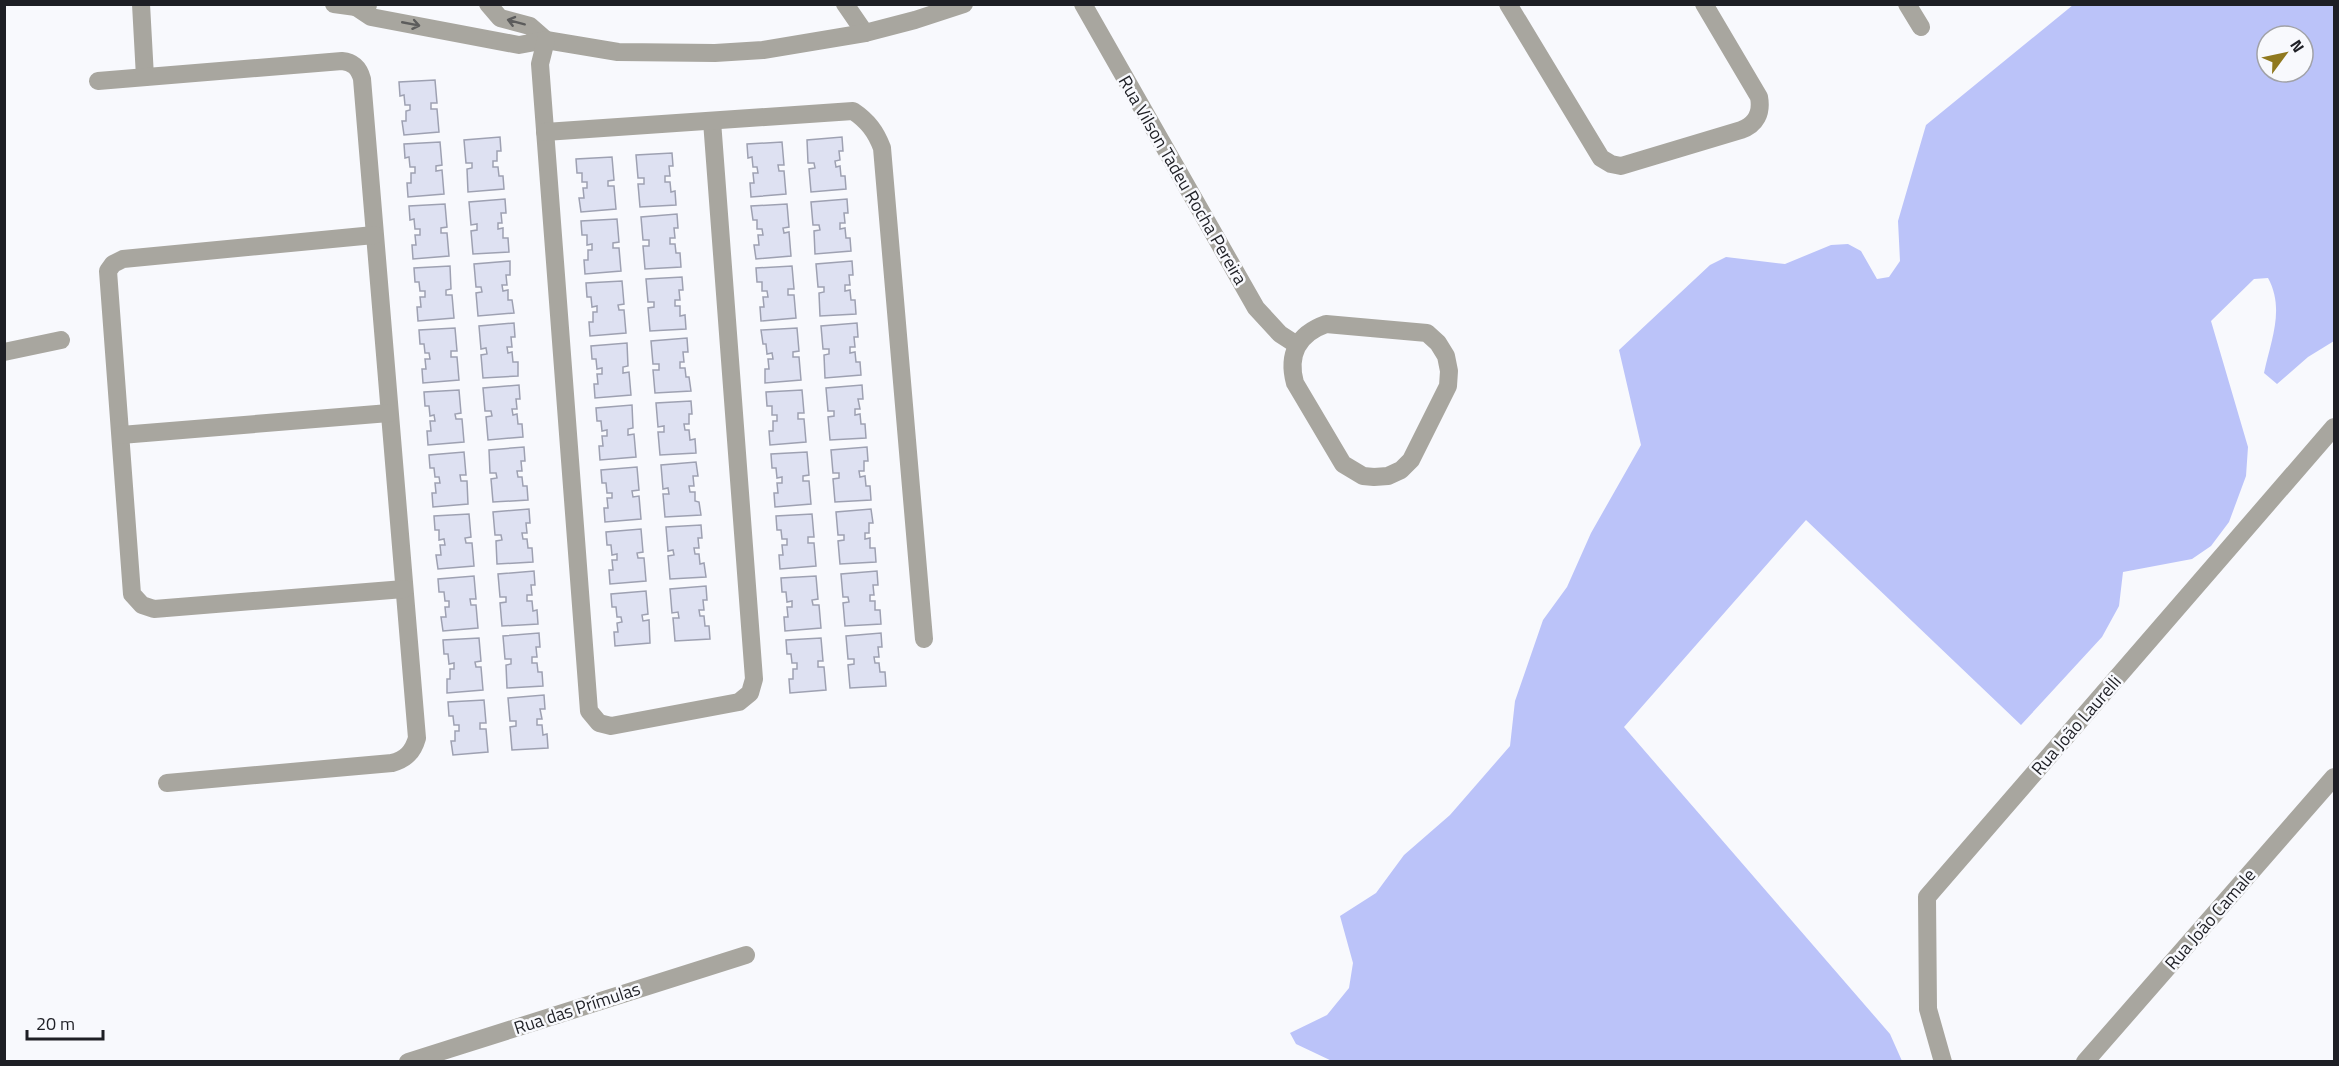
<svg xmlns="http://www.w3.org/2000/svg" width="2339" height="1066" viewBox="0 0 2339 1066" font-family="'Titillium Web',sans-serif">
<style>
.green{fill:#bbc3f9;fill-rule:evenodd}
.building{fill:#dee1f2;stroke:#9ea1b2;stroke-width:1.5}
.lines{fill:none;stroke-linecap:round;stroke-linejoin:round}
.street{stroke:#a8a69f;stroke-width:18}
.oneway{stroke:#5c5c5c}
.labels{text-anchor:middle;dominant-baseline:central;stroke-width:5;stroke-linejoin:round;paint-order:stroke}
.street-label{font-size:18px;fill:#1e1f25;stroke:#f8f9fd}
</style>
<rect width="100%" height="100%" fill="#f8f9fd"/>
<path class="green" d="M2073 5H2334V341L2308 357 2277 384 2264 373C2271 340 2285 309 2268 278L2254 279 2211 321 2248 447 2246 476 2229 522 2211 546 2192 559 2123 572 2119 606 2102 637 2021 725 1806 520 1624 727 1890 1034 1902 1061 1334 1062 1296 1044 1290 1033 1327 1015 1349 988 1353 963 1340 916 1376 893 1404 855 1450 815 1510 746 1515 701 1543 620 1567 587 1591 533 1641 445 1619 350 1710 265 1726 257 1785 264 1831 245 1848 244 1861 251 1877 279 1889 277 1900 261 1898 221 1926 125ZM2267 36H2303V72H2267Z"/>
<g class="building">
<path d="M435 80 437 103H431V109H437L439 132 404 135 402 121H406V111L410 110V105H405L404 95 400 96 399 82Z"/>
<path d="M500 137 501 151H497V161H493V167H498L499 176H503L504 189 468 192 467 169 472 168V163H466L464 140Z"/>
<path d="M842 137 843 151H839L840 160 835 161 836 167 840 166 841 176H845L846 189 811 192 809 169 815 168 814 163H808L807 140Z"/>
<path d="M440 142 442 165 436 166V171L442 170 444 194 408 197 407 183H411V173H415V167H410L409 157 405 158 404 144Z"/>
<path d="M782 142 784 165H778L779 171H784L786 194 751 197 750 183H754L753 173H758L757 167H753L752 157 748 158 747 144Z"/>
<path d="M672 153 673 166H669L670 176H665V182H670L671 192 675 191 676 205 640 207 638 184H644V178H638L636 155Z"/>
<path d="M612 157 614 180 608 181V186H614L616 209 581 212 579 198H584L583 188H587V182H582V173H577L576 159Z"/>
<path d="M505 199 506 213H501L502 223H498V229L503 228V238H508L509 252 473 254 471 231 477 230V224L471 225 469 202Z"/>
<path d="M847 199 848 213H844L845 223H840V229L845 228 846 238H850L851 251 815 254 814 231 820 230 819 225H813L811 202Z"/>
<path d="M445 204 447 227 441 228V233H447L449 256 413 259 412 245H416L415 235H420V229H415L414 219 410 220 409 206Z"/>
<path d="M787 204 789 227 783 228 784 233 789 232 791 256 756 259 754 245H759L758 235H763L762 229H757V220H753L751 206Z"/>
<path d="M677 214 678 228H674L675 238H670V244H675L676 253H680L681 267 645 269 643 246H649V240H643L641 217Z"/>
<path d="M617 219 619 242 613 243V248H619L621 271 585 274 584 260H588V250H592V244L587 245V235H582L581 221Z"/>
<path d="M510 261V275H506L507 285H502L503 291 508 290V300H512L514 313 478 316 476 293 482 292 481 287H476L474 264Z"/>
<path d="M852 261 853 275H849L850 285H845V291L850 290 851 300H855L856 314 820 316 819 293 824 292V287H818L816 264Z"/>
<path d="M450 266 451 289 446 290V295H452L454 318 418 321 417 307H421L420 297H425V291H420L419 282H415L414 268Z"/>
<path d="M792 266 794 289H788V295H794L796 318 761 321 760 307H764L763 297H768L767 291H762V282H757L756 268Z"/>
<path d="M682 277 683 290H679L680 300H675V306H680V316L685 315 686 329 650 331 648 308 654 307V302H648L646 279Z"/>
<path d="M622 281 624 304 618 305 619 310H624L626 333 590 336 589 322H593V312H597V306L592 307 591 297H587L586 283Z"/>
<path d="M514 323 515 337H511L512 347H507L508 353 512 352 513 362H518V376L483 378 481 355 487 354 486 348 481 349 479 326Z"/>
<path d="M857 323 858 337H854L855 347H850V353L855 352 856 362H860L861 375 825 378 824 355 829 354V349H823L821 326Z"/>
<path d="M455 328 457 351H451V357H457L459 380 423 383 422 369H426L425 359H430L429 353H425L424 344H420L419 330Z"/>
<path d="M797 328 799 351 793 352V357H799L801 380 765 383V369H769L768 359H773L772 353 767 354 766 344H763L761 330Z"/>
<path d="M687 338 688 352H683L684 362H680V368H685L686 377H689L691 391 655 393 653 370H659V364H653L651 341Z"/>
<path d="M627 343 628 366 623 367V373L629 372 631 395 595 398 594 384H598L597 374H602V368L597 369 596 359H592L591 346Z"/>
<path d="M519 385 520 399H516L517 409H512L513 415 517 414 518 424H522L523 437 488 440 486 417 492 416 491 411H485L483 388Z"/>
<path d="M862 385 863 399H858L860 409H855V415L860 414 861 424H865L866 438 830 440 828 417 834 416V411H828L826 388Z"/>
<path d="M459 390 461 413 455 414 456 419H462L464 442 428 445 427 431H431L430 421H435L434 415 430 416 429 406H425L424 392Z"/>
<path d="M802 390 804 413H798V419H804L806 442 770 445 769 431H773V421H777V415H772V406H767L766 392Z"/>
<path d="M691 401 692 414H689V424H684L685 430H689L690 440 695 439 696 453 660 455 658 432H664V426L658 427 656 403Z"/>
<path d="M632 405 633 428 628 429V435L634 434 636 457 600 460 599 446H603L602 436H607V430L602 431 601 421H597L596 408Z"/>
<path d="M524 447 525 461H521L522 471H517L518 477H522L523 486H527L528 500 493 502 491 479 497 478 496 473H490L489 450Z"/>
<path d="M867 447 868 461H864V471H859L860 477 865 476 866 486H870L871 500 835 502 833 479 839 478V473H833L831 450Z"/>
<path d="M464 452 466 475H460L461 481H467L468 504 433 507 432 493H436L435 483H440L439 477H435L434 468H430L429 455Z"/>
<path d="M807 452 809 475 803 476V481H809L811 504 775 507 774 493H778L777 483H782V477L777 478 776 468H772L771 454Z"/>
<path d="M696 462 698 476H693L694 486H689L690 492H695V501L699 502 701 515 665 517 663 494H669L668 488 663 489 661 465Z"/>
<path d="M637 467 639 490 632 491 633 497 639 496 641 519 605 522 604 508H608L607 498H612V493H607L606 483H602L601 470Z"/>
<path d="M529 509 530 523H526L527 533H522L523 539H527L528 548H532L533 562 497 564 496 541 502 540 501 535H495L493 512Z"/>
<path d="M871 509 873 523H869V533H865V539L870 538V548H875L876 562 840 564 838 541 844 540V535H838L836 512Z"/>
<path d="M469 514 471 537 465 538 466 543H472L474 566 438 569 436 555H441L440 545H445L444 539 439 540V530H435L434 516Z"/>
<path d="M812 514 814 537H808V543H814L816 566 780 569 779 555H783L782 545H787V539H782L781 530H777L776 516Z"/>
<path d="M701 525 702 538H698L699 548H694L695 554H699L700 564 704 563 706 577 670 579 668 556 674 555 673 550 668 551 666 527Z"/>
<path d="M641 529 643 552 637 553 638 558H644L646 581 610 584 609 570H613L612 560H617V554L612 555 611 545H607L606 532Z"/>
<path d="M534 571 535 585H531L532 595H527V601H532L533 611 537 610 538 624 502 626 500 603 506 602V597H500L498 574Z"/>
<path d="M877 571 878 585H873L874 595H870V601H875V610H880L881 624 845 626 843 603 849 602 848 597H843L841 574Z"/>
<path d="M474 576 476 599H470L471 605H476L478 628 443 631 441 617H446L445 607H449V601H445L444 592H439L438 579Z"/>
<path d="M816 576 818 599 812 600 813 605H819L821 628 785 631 784 617H788L787 607H792V601L787 602 786 592H782L781 578Z"/>
<path d="M706 586 707 600H703L704 610H699L700 616H704L705 626H709L710 639 675 641 673 618H679L678 612 672 613 670 589Z"/>
<path d="M646 591 648 614 642 615 643 621 649 620 650 643 615 646 614 632H618L617 623 622 622 621 617H617L616 607H612L611 594Z"/>
<path d="M539 633 540 647H536L537 657H532V663H537L538 672H542L543 686 507 688 506 665 511 664V659H505L503 636Z"/>
<path d="M881 633 882 647H878L879 657H874L875 663H879L880 672H885L886 686 850 688 848 665 854 664V659H848L846 636Z"/>
<path d="M479 638 481 661 475 662 476 667H481L483 690 447 693V679H450V669H454V663L449 664 448 654H444L443 640Z"/>
<path d="M821 638 823 661H818V667H824L826 690 790 693 789 679H793V669H797V663H792L791 654H787L786 640Z"/>
<path d="M544 695 545 709H540L542 719H537V725H542L543 735 547 734 548 748 512 750 510 727 516 726V721H510L508 698Z"/>
<path d="M484 700 486 723H480V729H486L488 752 453 755 451 741H455V731H459V725H454L453 716H449L448 702Z"/>
</g>
<g class="lines">
<g class="street">
<path d="M141 4 145 77"/>
<path d="M334 4 356 7 368 5"/>
<path d="M488 4 500 18 530 26 546 40"/>
<path d="M845 4 865 33"/>
<path d="M1083 4 1256 308 1280 334 1297 345"/>
<path d="M1508 4 1601 158 1611 164 1621 166 1741 130C1756 125 1762 113 1759 97L1704 4"/>
<path d="M1907 4 1921 27"/>
<path d="M356 7 371 17 519 45 546 40 618 52 715 53 763 50 865 33 915 20 964 4"/>
<path d="M546 40 540 64 589 711 599 723 611 726 739 702 750 693 754 679 712 121"/>
<path d="M98 81 342 61C353 62 359 68 362 79L417 738C413 752 406 759 392 763L167 783"/>
<path d="M545 132 853 111C868 121 876 132 882 148L924 639"/>
<path d="M374 235 123 259 113 264 108 271 132 594 142 605 154 609 404 589"/>
<path d="M1326 324 1427 333 1438 343 1446 356 1449 371 1448 386 1411 460 1401 470 1388 476 1374 477 1363 476 1343 464 1295 383C1287 354 1298 334 1326 324Z"/>
<path d="M4 352 61 340"/>
<path d="M121 435 389 413"/>
<path d="M408 1062 746 955"/>
<path d="M1943 1062 1928 1009 1927 897 2334 427"/>
<path d="M2085 1062 2334 777"/>
</g>
</g>
<defs><path id="oneway-shaft" d="M-6 0H5M1.5-3L5.5 0L1.5 3" fill="none" stroke-width="1.6" stroke-linecap="round" stroke-linejoin="round" transform="scale(1.5)"/></defs>
<g class="oneway">
<use href="#oneway-shaft" transform="translate(516 22) rotate(-165)"/>
<use href="#oneway-shaft" transform="translate(411 24) rotate(11)"/>
</g>
<g class="labels">
<g class="street-label">
<text transform="translate(1183 180) rotate(60)">Rua Vilson Tadeu Rocha Pereira</text>
<text transform="translate(2076 725) rotate(-49)">Rua João Laurelli</text>
<text transform="translate(2210 919) rotate(-49)">Rua João Camale</text>
<text transform="translate(577 1008) rotate(-18)">Rua das Prímulas</text>
</g>
</g>
<rect width="2339" height="1066" fill="none" stroke="#1e1f25" stroke-width="12"/>
<g transform="translate(2285 54) rotate(57)"><circle r="28" fill="#f8f9fd" stroke="#a1a2a7" stroke-width="1.5"/>
<path d="M0-4.5L10 22L0 15L-10 22Z" fill="#90791f"/>
<text y="-9" font-size="16" font-weight="bold" text-anchor="middle" fill="#1e1f25">N</text>
</g>
<path d="M27 1030v9h76v-9" fill="none" stroke="#1e1f25" stroke-width="3"/>
<text x="36" y="1030" font-size="18" fill="#1e1f25" stroke="#f8f9fd" stroke-width="4.5" paint-order="stroke">20 m</text>
</svg>
